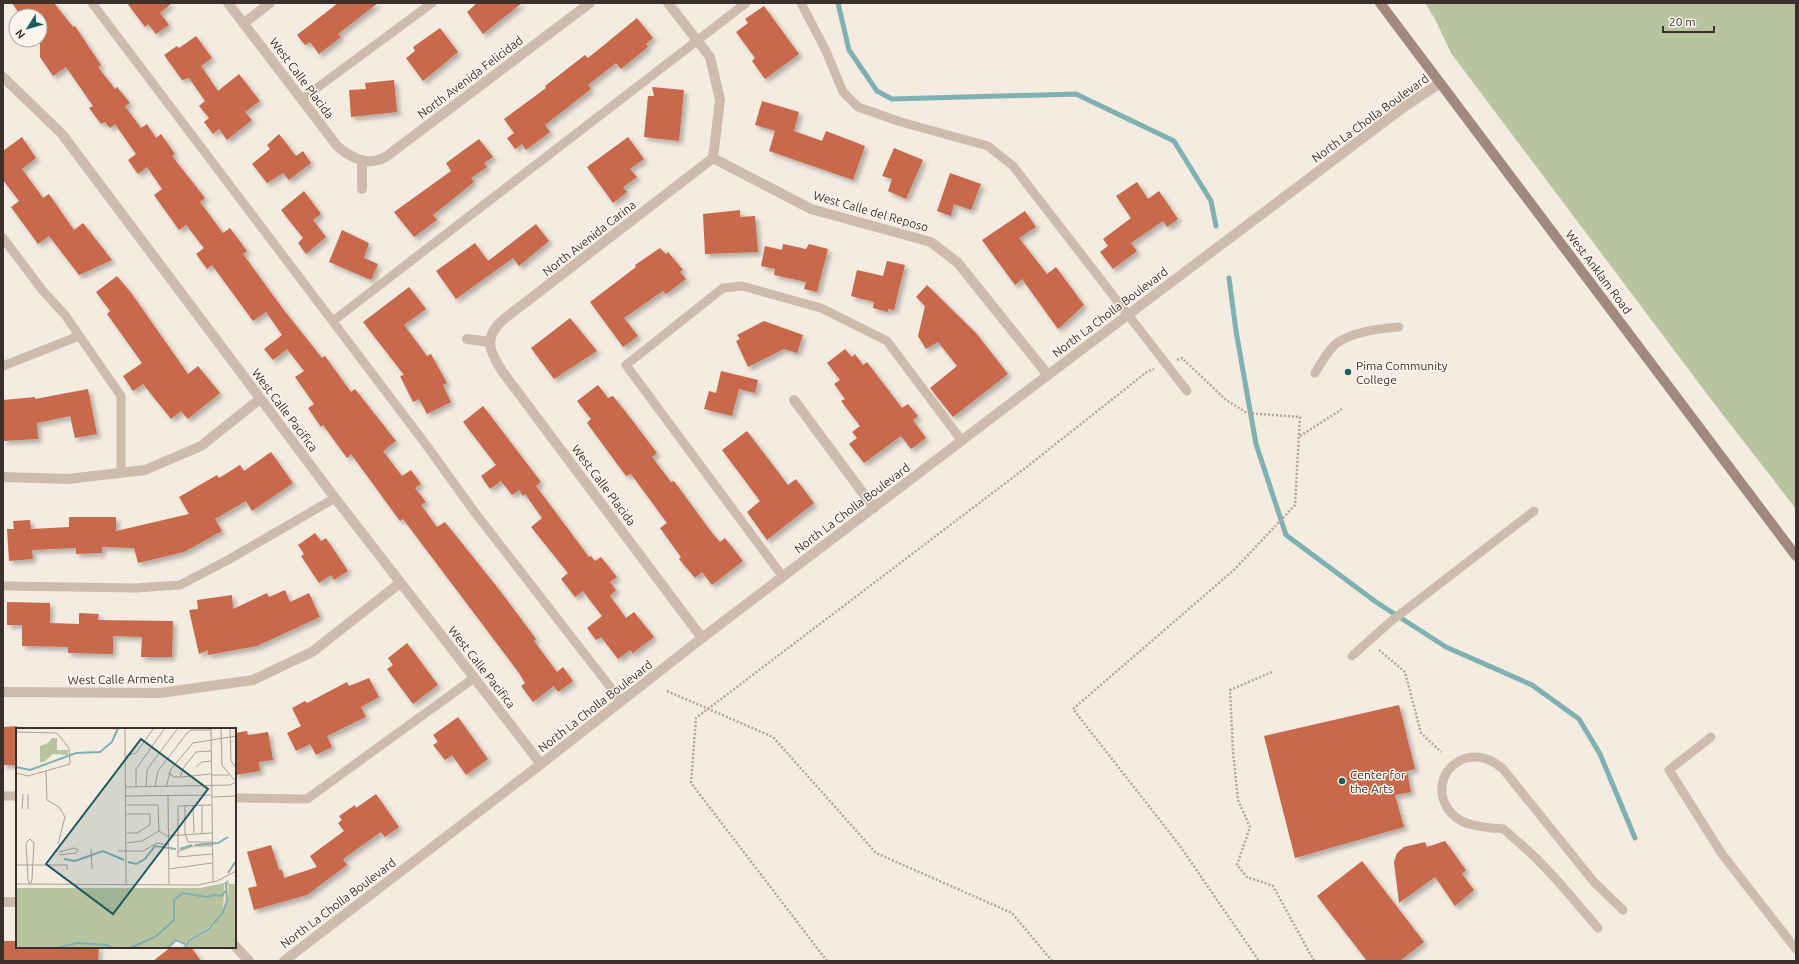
<svg xmlns="http://www.w3.org/2000/svg" width="1799" height="964" viewBox="0 0 1799 964" font-family="Ubuntu,sans-serif">
<style>
.green{fill:#b8c4a0}
.lines{fill:none;stroke-linecap:round;stroke-linejoin:round}
.stream{stroke:#7fb0b2;stroke-width:5}
.building{fill:#c8694b;filter:url(#shadow)}
.path{stroke:#b9a596;stroke-width:2.5;stroke-dasharray:2 2;stroke-linecap:butt}
.service{stroke:#cdbbac;stroke-width:9}
.minor{stroke:#cdbbac;stroke-width:10}
.tertiary{stroke:#cdbbac;stroke-width:10}
.secondary{stroke:#a18a7d;stroke-width:10}
.poi-dot{fill:#1f5a5e;stroke:#fbf5ee;stroke-width:1.5}
.labels{text-anchor:middle;dominant-baseline:central;stroke-width:3;stroke-linejoin:round;paint-order:stroke}
.street-label{font-size:12px;fill:#3b302b;stroke:#fbf5ee}
.poi-label{font-size:12px;fill:#3b302b;stroke:#fbf5ee;text-anchor:start}
.inset-river{fill:none;stroke:#7fb0b2;stroke-width:2}
.inset-road{fill:none;stroke:#aaa098;stroke-width:1}
.view{fill:#1f5a5e;fill-opacity:0.15;stroke:#1f5a5e;stroke-width:2}
.inset-edge{fill:none;stroke:#3b302b;stroke-width:2}
</style>
<defs>
<filter id="shadow"><feDropShadow dx="3.5" dy="3.5" stdDeviation="2" flood-color="#0004"/></filter>
</defs>
<rect width="100%" height="100%" fill="#f4ebe1"/>
<path class="green" d="M1425 3H1796V509L1713 402 1451 53 1435 19Z"/>
<g class="lines">
<g class="stream">
<path d="M838 3 849 50 877 91 892 99 1076 94 1174 141 1211 201 1216 226"/>
<path d="M1229 278 1236 331 1256 444 1286 535 1376 602 1446 647 1532 685 1579 719 1600 754 1635 838"/>
</g>
</g>
<g class="building">
<path d="M12 3H54L73 27 75 26 101 65 98 67 115 89 117 87 130 103 125 106 141 128 147 124 156 138 161 134 175 154 172 156 205 198 200 202 223 233 230 228 247 251 243 254 283 309 322 358 325 356 351 392 355 389 396 441 383 451 402 476 411 470 421 484 415 488 426 502 421 505 437 527 445 522 501 592 536 639 534 641 557 672 563 667 573 681 558 692 554 686 533 702 521 686 525 683 519 673 403 519 400 521 351 454 347 458 323 425 321 427 308 408 314 404 295 377 304 371 287 349 273 360 264 349 282 335 266 312 253 321 212 265 207 269 196 254 204 248 186 225 179 230 154 195 162 189 147 167 138 174 128 160 136 154 115 124 110 128 105 122 101 124 89 108 93 106 66 67 53 76 40 57V16H21Z"/>
<path d="M127 3H172L160 13 169 25 156 34 148 24 145 27Z"/>
<path d="M338 3H378L338 34 341 37 319 54 310 42 305 45 297 35Z"/>
<path d="M477 3H522L483 34 467 12Z"/>
<path d="M764 6 799 54 765 79 752 61 755 58 736 32 748 23 745 19Z"/>
<path d="M637 18 653 38 646 44 648 47 621 69 616 63 588 85 591 89 545 125 550 132 526 150 522 144 515 149 507 138 514 133 504 119 546 88 545 86 585 55 588 58Z"/>
<path d="M440 28 458 52 423 81 406 58 415 51 413 47Z"/>
<path d="M196 36 212 58 201 66 218 91 239 74 260 101 245 112 252 120 227 140 219 129 213 134 204 122 209 118 199 106 205 101 189 78 182 80 164 55 177 46 179 48Z"/>
<path d="M394 80 397 112 351 117 349 90 366 89 365 83Z"/>
<path d="M652 87 684 90 679 141 644 137 648 96H654Z"/>
<path d="M762 101 799 112 794 131 822 141 826 131 865 146 853 180 769 151 775 131 755 125Z"/>
<path d="M279 134 296 156 303 151 311 163 289 180 283 173 267 183 252 164 270 149 267 145Z"/>
<path d="M22 137 36 158 22 169 43 198 49 194 74 230 83 223 112 260 79 275 49 236 38 244 11 207 19 201 3 180V151Z"/>
<path d="M628 137 644 159 630 169 637 177 623 187 627 192 613 203 587 167Z"/>
<path d="M479 139 493 157 484 163 487 167 471 178 474 182 433 215 437 220 414 237 394 212 451 171 446 163Z"/>
<path d="M894 148 923 160 906 199 888 191 892 179 882 176Z"/>
<path d="M950 173 981 184 971 210 954 204 951 216 937 211Z"/>
<path d="M1137 182 1148 199 1159 191 1178 219 1167 227 1163 221 1131 243 1137 251 1113 269 1100 252 1108 246 1103 239 1131 218 1116 196Z"/>
<path d="M304 191 321 214 313 220 326 237 306 254 298 243 303 238 281 210Z"/>
<path d="M740 210V217L755 216 758 252 705 254 703 214Z"/>
<path d="M1025 211 1036 227 1019 238 1047 274 1056 267 1084 305 1058 329 1022 279 1015 285 982 240Z"/>
<path d="M536 224 549 241 519 266 513 258 456 299 436 271 475 243 488 261Z"/>
<path d="M342 230 369 243 364 258 378 264 371 280 329 262Z"/>
<path d="M783 244 806 249 809 244 828 249 817 292 804 289 806 282 774 275 775 269 761 266 765 246 782 250Z"/>
<path d="M660 248 666 254 668 252 683 270 680 272 686 279 666 294 663 291 624 318 638 336 623 347 590 302 636 267 635 265Z"/>
<path d="M887 261 905 265 894 310 888 309V312L873 308 874 302 851 296 857 270 883 276Z"/>
<path d="M117 276 132 294 188 374 198 366 220 393 188 419 181 411 171 419 143 384 133 391 123 376 142 363 107 314 110 311 96 292Z"/>
<path d="M927 285 976 333 1008 374 953 417 930 388 957 366 938 342 926 349 918 336 925 306 916 297Z"/>
<path d="M409 287 426 309 404 325 427 356 431 354 447 383 443 385 451 402 427 414 419 399 413 402 400 376 404 375 363 322Z"/>
<path d="M570 318 597 351 554 379 531 348Z"/>
<path d="M764 321 803 335 797 353 784 349 748 367 736 341 740 339 737 335Z"/>
<path d="M845 349 852 357 855 354 863 365 867 362 902 408 908 404 918 416 913 420 926 438 911 449 901 436 864 463 849 444 857 438 852 432 860 426 841 401 845 399 834 384 840 380 827 363Z"/>
<path d="M721 371 758 380 755 393 739 389 732 416 704 409 709 391 716 393Z"/>
<path d="M598 385 608 398 613 396 632 420 657 453 652 457 671 482 674 481 712 533 720 542 725 538 743 561 712 585 702 572 695 578 679 559 681 557 660 528 667 523 631 474 626 476 587 423 591 419 577 401Z"/>
<path d="M88 389 97 434 75 438 70 416 37 423 38 439 3 441V400L35 397V399Z"/>
<path d="M483 406 541 482 536 486 589 557 591 556 595 561 601 557 617 577 610 582 616 590 610 596 626 618 634 612 654 637 633 653 630 650 618 659 601 637 596 640 587 628 602 616 583 591 575 597 561 579 568 573 531 527 542 518 525 494 523 496 519 490 512 495 501 481 490 489 481 476 496 465 463 422Z"/>
<path d="M747 431 788 485 796 479 814 503 767 540 747 512 760 501 722 450Z"/>
<path d="M271 452 293 483 252 511 246 501 215 519 222 531 184 552 138 563 134 548 102 547V553L76 554V548L32 550 33 559 9 561 7 529H14L13 521 30 520 31 529 69 527V517H116V531L189 514 179 497 217 475 219 478 240 465 244 471Z"/>
<path d="M315 533 321 541 326 538 348 571 334 580 331 575 319 583 301 556 304 554 298 545Z"/>
<path d="M285 590 290 602 309 593 320 617 257 646 208 655V650L199 654 189 610 198 609 197 600 232 595 233 609 267 593 269 597Z"/>
<path d="M7 602 50 603V623L79 624V613L99 614 98 620 173 621 172 657H141L142 637 113 636V654L68 653V647L22 646V625H7Z"/>
<path d="M407 643 438 685 413 704 387 669 393 665 388 658Z"/>
<path d="M369 678 379 697 361 707 366 717 327 736 332 747 316 755 310 744 296 751 287 733 301 726 292 708 305 701 307 703 347 682 349 686Z"/>
<path d="M1399 705 1415 769 1407 771 1411 792 1395 795 1404 827 1295 858 1264 736Z"/>
<path d="M458 717 488 759 466 775 452 755 445 760 433 745 438 742 433 735Z"/>
<path d="M17 726V765H3V727Z"/>
<path d="M247 731 248 735 268 732 273 760 259 762 260 771 235 775V733Z"/>
<path d="M376 794 399 827 385 837 381 832 343 859 347 865 307 895 254 910 248 888 257 886 247 852 271 845 279 870H282L284 878 317 867 310 856 344 831 338 823 342 820 339 816 355 805 356 808Z"/>
<path d="M1445 841 1466 870 1462 874 1474 890 1455 906 1435 877 1399 903 1394 862 1397 853 1404 847 1425 842 1427 847Z"/>
<path d="M1362 861 1424 942 1400 961H1367L1317 896Z"/>
<path d="M3 941H17V947H99L98 961H3Z"/>
<path d="M171 947H191L201 961H153Z"/>
</g>
<g class="lines">
<g class="path">
<path d="M1177 360 1182 358 1226 400 1247 413 1300 417 1295 505 1235 569 1073 709 1180 846 1259 961"/>
<path d="M1300 436 1342 409"/>
<path d="M1379 650 1405 672 1421 733 1441 752"/>
<path d="M1272 672 1230 690 1233 751 1238 800 1250 827 1237 865 1247 877 1273 886 1314 961"/>
<path d="M667 691 773 737 876 853 1012 913 1052 961"/>
<path d="M827 961 691 783 696 718 1024 469 1148 371 1154 369"/>
</g>
<g class="service">
<path d="M92 3 427 446 473 510 621 701"/>
<path d="M801 3 826 51 843 92 858 107 901 122 988 146 1013 166 1187 391"/>
<path d="M302 99 432 3"/>
<path d="M3 238 43 291 65 315 121 396V473"/>
<path d="M333 321 746 3"/>
<path d="M3 366 79 336"/>
<path d="M1315 373C1321 364 1328 349 1337 343 1354 331 1379 329 1399 327"/>
<path d="M783 577 626 365 723 288 742 286 821 308 887 341 962 441"/>
<path d="M3 586 136 588 180 585 228 560 335 498"/>
<path d="M1352 656 1390 622 1534 511"/>
<path d="M1711 737 1669 770 1722 854 1796 949"/>
<path d="M3 796H17"/>
<path d="M235 798 307 799 474 678"/>
<path d="M1598 928C1572 898 1547 866 1517 841 1513 838 1508 832 1503 829 1500 828 1494 828 1491 828 1472 825 1460 825 1448 809 1426 776 1467 737 1503 769L1594 882 1623 910"/>
</g>
<g class="minor">
<path d="M228 3 338 147C353 159 369 167 387 156L590 3"/>
<path d="M668 3 710 57 720 100 713 158 811 209 931 242 958 263 1048 375"/>
<path d="M244 23 270 3"/>
<path d="M3 77 62 134 335 498 541 764"/>
<path d="M362 161V189"/>
<path d="M467 339 490 342"/>
<path d="M794 400 874 508"/>
<path d="M3 477 68 479 145 470 201 446 260 399"/>
<path d="M702 638 502 371C489 351 483 337 504 319L713 158"/>
<path d="M3 692 160 693 253 680 312 652 400 583"/>
<path d="M3 902H17"/>
<path d="M235 946 249 961"/>
</g>
<path class="tertiary" d="M284 961 541 764 702 638 1048 375 1404 107 1440 83"/>
<path class="secondary" d="M1380 3 1796 556"/>
</g>
<g class="poi-dot">
<circle cx="1348" cy="372" r="4"/>
<circle cx="1342" cy="781" r="4"/>
</g>
<g class="labels">
<g class="street-label">
<text transform="translate(470 77) rotate(-37)">North Avenida Felicidad</text>
<text transform="translate(302 78) rotate(53)">West Calle Placida</text>
<text transform="translate(1370 118) rotate(-36)">North La Cholla Boulevard</text>
<text transform="translate(871 211) rotate(16)">West Calle del Reposo</text>
<text transform="translate(589 238) rotate(-38)">North Avenida Carina</text>
<text transform="translate(1599 272) rotate(53)">West Anklam Road</text>
<text transform="translate(1110 312) rotate(-37)">North La Cholla Boulevard</text>
<text transform="translate(285 410) rotate(53)">West Calle Pacifica</text>
<text transform="translate(604 485) rotate(53)">West Calle Placida</text>
<text transform="translate(852 508) rotate(-37)">North La Cholla Boulevard</text>
<text transform="translate(482 667) rotate(52)">West Calle Pacifica</text>
<text transform="translate(121 679) rotate(-1)">West Calle Armenta</text>
<text transform="translate(595 706) rotate(-38)">North La Cholla Boulevard</text>
<text transform="translate(338 903) rotate(-37)">North La Cholla Boulevard</text>
</g>
<g class="poi-label">
<text x="1356" y="365">Pima Community<tspan x="1356" dy="14">College</tspan></text>
<text x="1350" y="774">Center for<tspan x="1350" dy="14">the Arts</tspan></text>
</g>
</g>
<g transform="translate(16 728)">
<rect width="220" height="220" fill="#f4ebe1"/>
<path d="M36 10H41V22H52V27L37 26 28 34H24V18L32 15ZM220 150V220H169L172 215 196 200V197L169 215 161 211 152 220H0V160H184L208 155 212 152 213 156H219Z" fill="#b8c4a0"/>
<path d="M211 153 213 160 211 177 196 200 172 215 169 220H167L169 216 160 212 155 218 152 220 160 211 169 215 196 197 207 182 208 156Z" fill="#efdcb8"/>
<path class="inset-river" d="M0 39 14 42 60 25 84 24 96 14 102 0M179 117 202 115 212 109M164 121 176 117M48 131 59 133 87 123 108 132M112 134 120 136 129 131 139 118 160 121M212 145 220 133M41 220 61 215 91 217 97 220M114 220 139 209 158 192V172L167 165 191 169 197 167 206 168 209 163M152 220 160 212 169 216M168 220 173 213 194 200 207 184 211 173 210 154"/>
<path class="inset-road" d="M109 0 110 157M195 0 197 154M205 0 206 37 220 54M214 0 215 33 220 40M0 4 41 5 53 20 54 36 12 48 0 45M110 28 120 25 138 0M180 39 186 34 195 33M30 43 31 72 43 79 49 89 42 116M152 45 158 49H166L195 46M195 47H213M164 49 168 39 180 24 195 23M110 59 214 57 220 54M120 59V41L149 0M130 59 131 43 135 36 162 0M139 59 142 43 171 5 175 2H195M150 59 155 41 177 15 220 8M12 66V81M110 68 195 67M152 68 153 157M195 69 220 68M111 77H142L143 103M169 77V105L172 114H196M177 77 178 105M162 78V129L196 126M162 78 195 77M6 81 7 66M111 86H134V97L121 105H111M186 105V77M111 115 126 113 143 103 151 108 196 105M75 121 76 141M102 123H127L141 115 152 117M161 124 177 118H196M43 127 60 125 62 122 58 120 43 124M0 137H51V142M153 141 196 135M0 156 182 157 201 153 220 143M14 156V155H15L16 151 18 115 14 111 10 115 12 151 13 155H14L15 156"/>
<path class="view" d="M125 11 192 61 97 186 30 136Z"/>
<rect width="220" height="220" class="inset-edge"/>
</g>
<rect width="1799" height="964" fill="none" stroke="#3b302b" stroke-width="8"/>
<g transform="translate(28 28) rotate(233)"><circle r="19" fill="#fbf5ee" stroke="#aea6a0"/>
<path d="M0-3L7 15L0 10L-7 15Z" fill="#1f5a5e"/>
<text y="-6" font-size="11" font-weight="bold" text-anchor="middle" fill="#3b302b">N</text>
</g>
<path d="M1663 26v6h51v-6" fill="none" stroke="#3b302b" stroke-width="2"/>
<text x="1669" y="26" font-size="12" fill="#3b302b" stroke="#fbf5ee" stroke-width="3" paint-order="stroke">20 m</text>
</svg>
